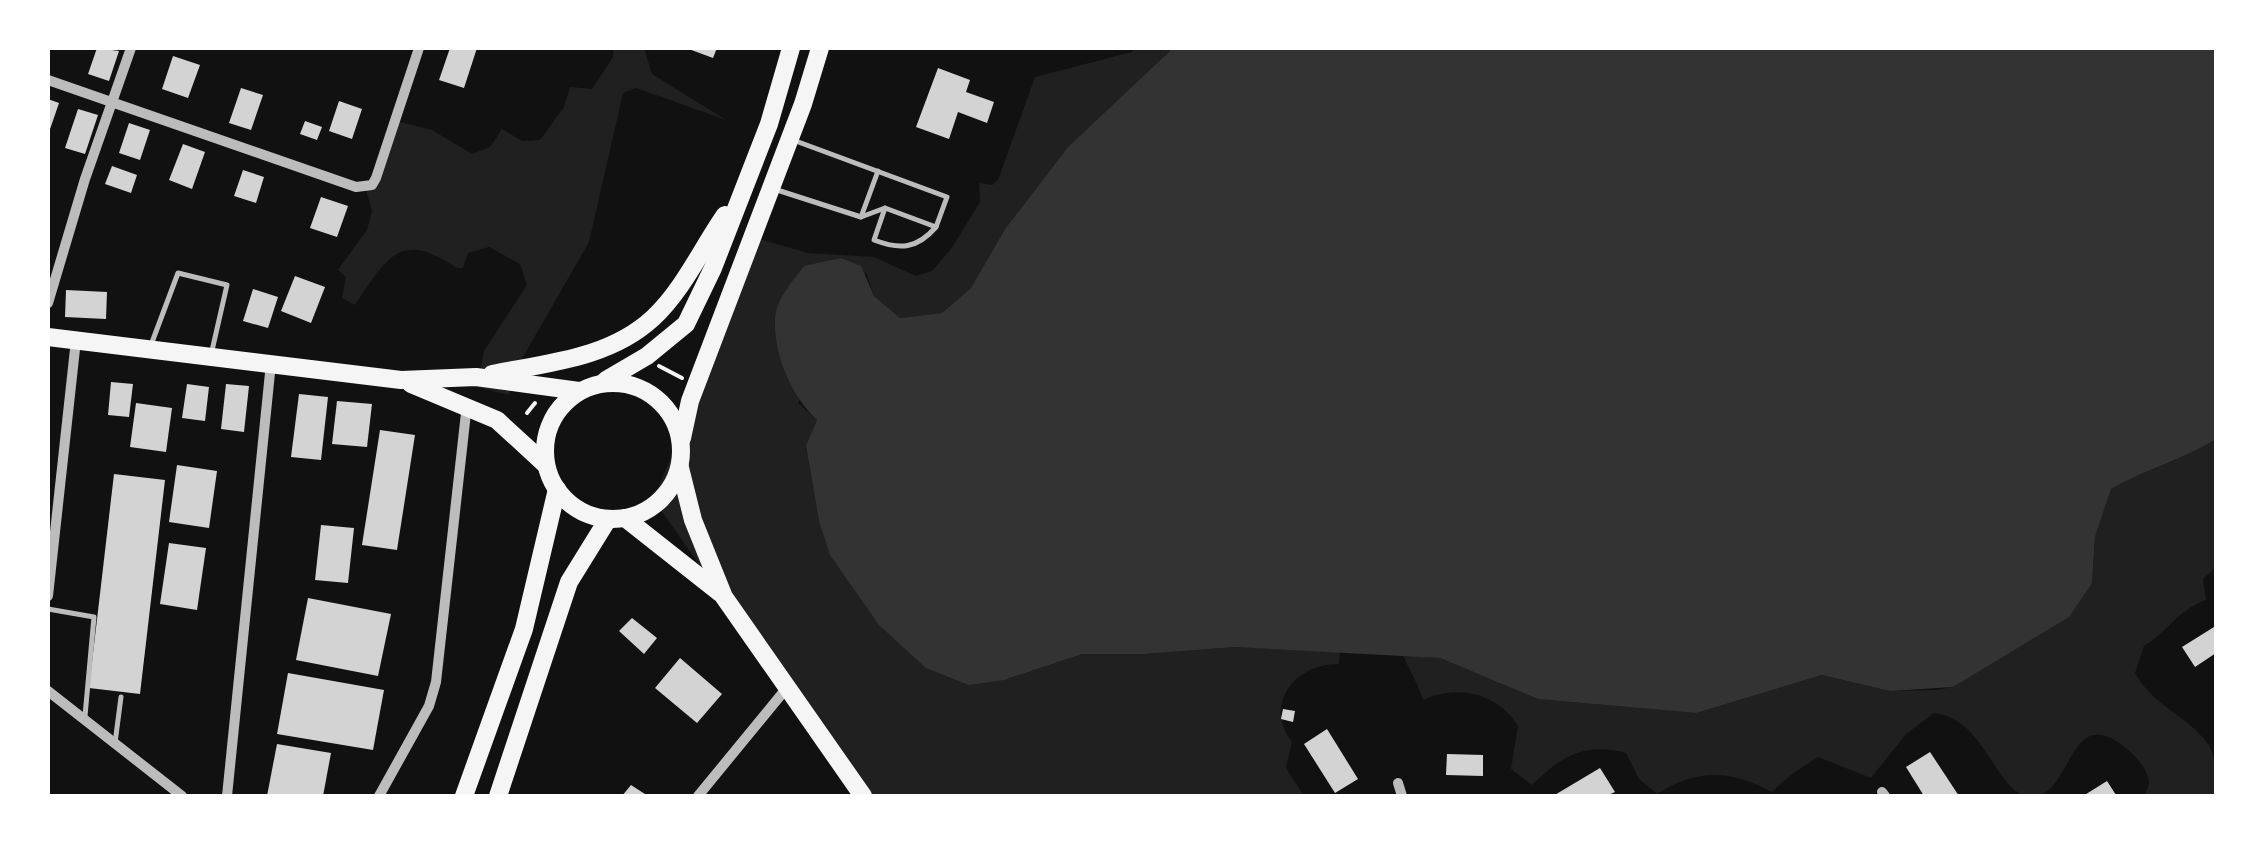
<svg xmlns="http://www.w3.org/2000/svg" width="2264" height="844" viewBox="0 0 2264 844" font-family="Jost,sans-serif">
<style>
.green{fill:#202020}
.water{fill:#333}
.building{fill:#d3d3d3}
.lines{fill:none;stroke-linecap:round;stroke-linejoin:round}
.path{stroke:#f5f5f5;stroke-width:4}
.service{stroke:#bcbcbc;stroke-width:5}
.minor{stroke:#bcbcbc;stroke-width:10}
.primary{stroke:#f5f5f5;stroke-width:18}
</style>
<rect width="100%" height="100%" fill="#111"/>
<g class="green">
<path d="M613 48H644L652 74 726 120 636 88 623 93 589 242 519 364 509 395 477 387 484 351 527 285 520 264 489 247 468 253 463 268H457C400 230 388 256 355 305L342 298 346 277 338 270 367 230 372 211 366 190 397 121 432 130 472 154 490 147 502 129 522 141 540 140 564 107 570 87 592 89 613 57Z"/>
<path d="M1134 48H1173L1068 147 1005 229 971 288 942 313 900 318 874 296 866 272 798 403 817 420 806 447 819 521 1004 680 1082 654H1144L1235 647 1340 652 1339 664C1295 663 1263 705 1292 742L1286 768 1304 796H863L653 499 731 320 752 237 808 253 874 257 916 276 932 271 951 249 980 202 979 183 992 185 998 180 1035 77 1132 52Z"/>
<path d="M2216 439V567L2203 579 2206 600C2178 610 2167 632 2144 646L2135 673C2154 707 2187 715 2208 744 2217 756 2216 781 2216 796H2144C2146 792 2149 787 2149 782 2148 763 2112 730 2093 735 2066 742 2063 801 2028 796 1995 792 1986 719 1934 713L1906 734 1871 778 1818 757C1802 767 1785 778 1772 792 1731 770 1697 768 1657 794L1639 779 1626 753C1585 742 1561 756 1532 785L1511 769 1518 726C1498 693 1457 684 1423 700 1418 683 1409 670 1403 655L1440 658 1538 699 1696 713 1822 675 1890 691 1936 690 1953 687 2092 583 2095 537 2111 489C2145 469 2183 460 2216 439Z"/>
</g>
<path class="water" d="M1173 48H2216V439C2183 460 2145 469 2111 489L2095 537 2092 583 2069 617 1953 687 1890 691 1822 675 1696 713 1538 699 1440 658 1235 647 1144 654H1082L1004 680 969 685 926 668 879 625 830 555 819 521 806 446 817 420C792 397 774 356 775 321 775 300 792 282 804 266L841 258 861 266 874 296 900 318 942 313 971 288 1005 229 1068 147Z"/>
<g class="building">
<path d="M97 48 119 51 109 81 88 74Z"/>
<path d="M450 48H477L464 88 439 80Z"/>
<path d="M686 48H717L713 58Z"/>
<path d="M173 56 200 65 188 98 162 89Z"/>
<path d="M938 68 970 80 966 92 994 102 987 123 958 112 949 139 916 127Z"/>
<path d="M241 88 263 95 251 130 229 123Z"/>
<path d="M48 99 59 103 48 135Z"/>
<path d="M339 101 362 109 352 139 329 131Z"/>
<path d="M78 109 98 115 85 154 65 148Z"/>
<path d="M305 121 322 127 317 140 300 134Z"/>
<path d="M129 123 150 130 140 160 119 153Z"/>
<path d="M183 144 205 152 192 189 169 180Z"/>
<path d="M112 166 137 175 131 193 105 184Z"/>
<path d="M243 170 264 177 256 203 234 196Z"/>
<path d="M321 197 348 206 337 237 310 228Z"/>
<path d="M295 276 325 287 311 323 281 311Z"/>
<path d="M253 289 278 297 268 328 243 321Z"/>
<path d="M66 290 107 292 106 319 65 317Z"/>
<path d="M111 382 133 384 129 417 108 415Z"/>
<path d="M187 384 209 387 205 421 182 418Z"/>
<path d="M226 384 249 386 244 432 221 429Z"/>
<path d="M299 394 328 397 321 460 291 457Z"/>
<path d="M337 401 372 404 367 447 332 444Z"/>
<path d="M136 403 172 408 166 452 130 447Z"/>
<path d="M380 430 415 435 397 550 362 545Z"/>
<path d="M177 465 217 471 209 528 169 522Z"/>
<path d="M114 474 165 480 140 694 89 688Z"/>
<path d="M321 525 354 528 348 583 315 580Z"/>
<path d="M169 543 206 548 197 610 160 604Z"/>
<path d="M308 598 391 614 378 676 296 660Z"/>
<path d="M632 618 657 638 644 654 619 631Z"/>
<path d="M2214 627 2216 653 2195 667 2182 647Z"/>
<path d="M680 658 722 694 697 723 655 688Z"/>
<path d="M288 673 384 690 373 750 277 734Z"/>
<path d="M1283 709 1295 711 1293 722 1281 719Z"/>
<path d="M1327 729 1358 779 1335 793 1304 744Z"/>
<path d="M277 744 331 753 323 796H267Z"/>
<path d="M1930 752 1959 796H1924L1906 767Z"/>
<path d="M1447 754 1483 755V776L1446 775Z"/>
<path d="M1600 768 1615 792 1606 796H1553Z"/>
<path d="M2107 781 2116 795 2083 796Z"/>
<path d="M631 785 648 796H622Z"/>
</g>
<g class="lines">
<g class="path">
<path d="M659 366 682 378"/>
<path d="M527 413 535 403"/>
</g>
<g class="service">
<path d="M774 189 861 217 885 208 936 227 947 197 793 140"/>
<path d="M885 208 874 240C900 250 917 249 936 227"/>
<path d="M861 217 878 171"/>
<path d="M151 345 178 273 227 285 211 355"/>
<path d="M48 609 94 617 85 716"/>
<path d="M115 743 121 697"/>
</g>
<g class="minor">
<path d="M48 80 356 187 372 185 376 178 419 48"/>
<path d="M48 303 85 179 131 48"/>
<path d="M48 596 76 340"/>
<path d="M48 691 182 796"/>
<path d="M1398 783 1402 796"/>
<path d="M1882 792 1885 796"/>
<path d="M227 796 271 363"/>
<path d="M379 796 429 706 436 682 467 404"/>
<path d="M698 796 785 690"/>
</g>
<g class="primary">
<path d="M48 337 401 380 476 377 579 391"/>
<path d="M492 374C548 363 610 358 653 318 683 290 702 248 725 215"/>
<path d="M606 380 647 356 686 324 713 268 769 124 791 48"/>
<circle cx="613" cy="451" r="68"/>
<path d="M411 384 497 420 546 465"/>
<path d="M682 438 690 401 803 104 820 48"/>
<path d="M680 468 693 520 724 597 863 796"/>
<path d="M625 518 720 593"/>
<path d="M464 796 524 629 557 489"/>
<path d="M498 796 569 582 608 519"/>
</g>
</g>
<rect width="2264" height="844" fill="none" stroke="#ffffff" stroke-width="100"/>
</svg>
